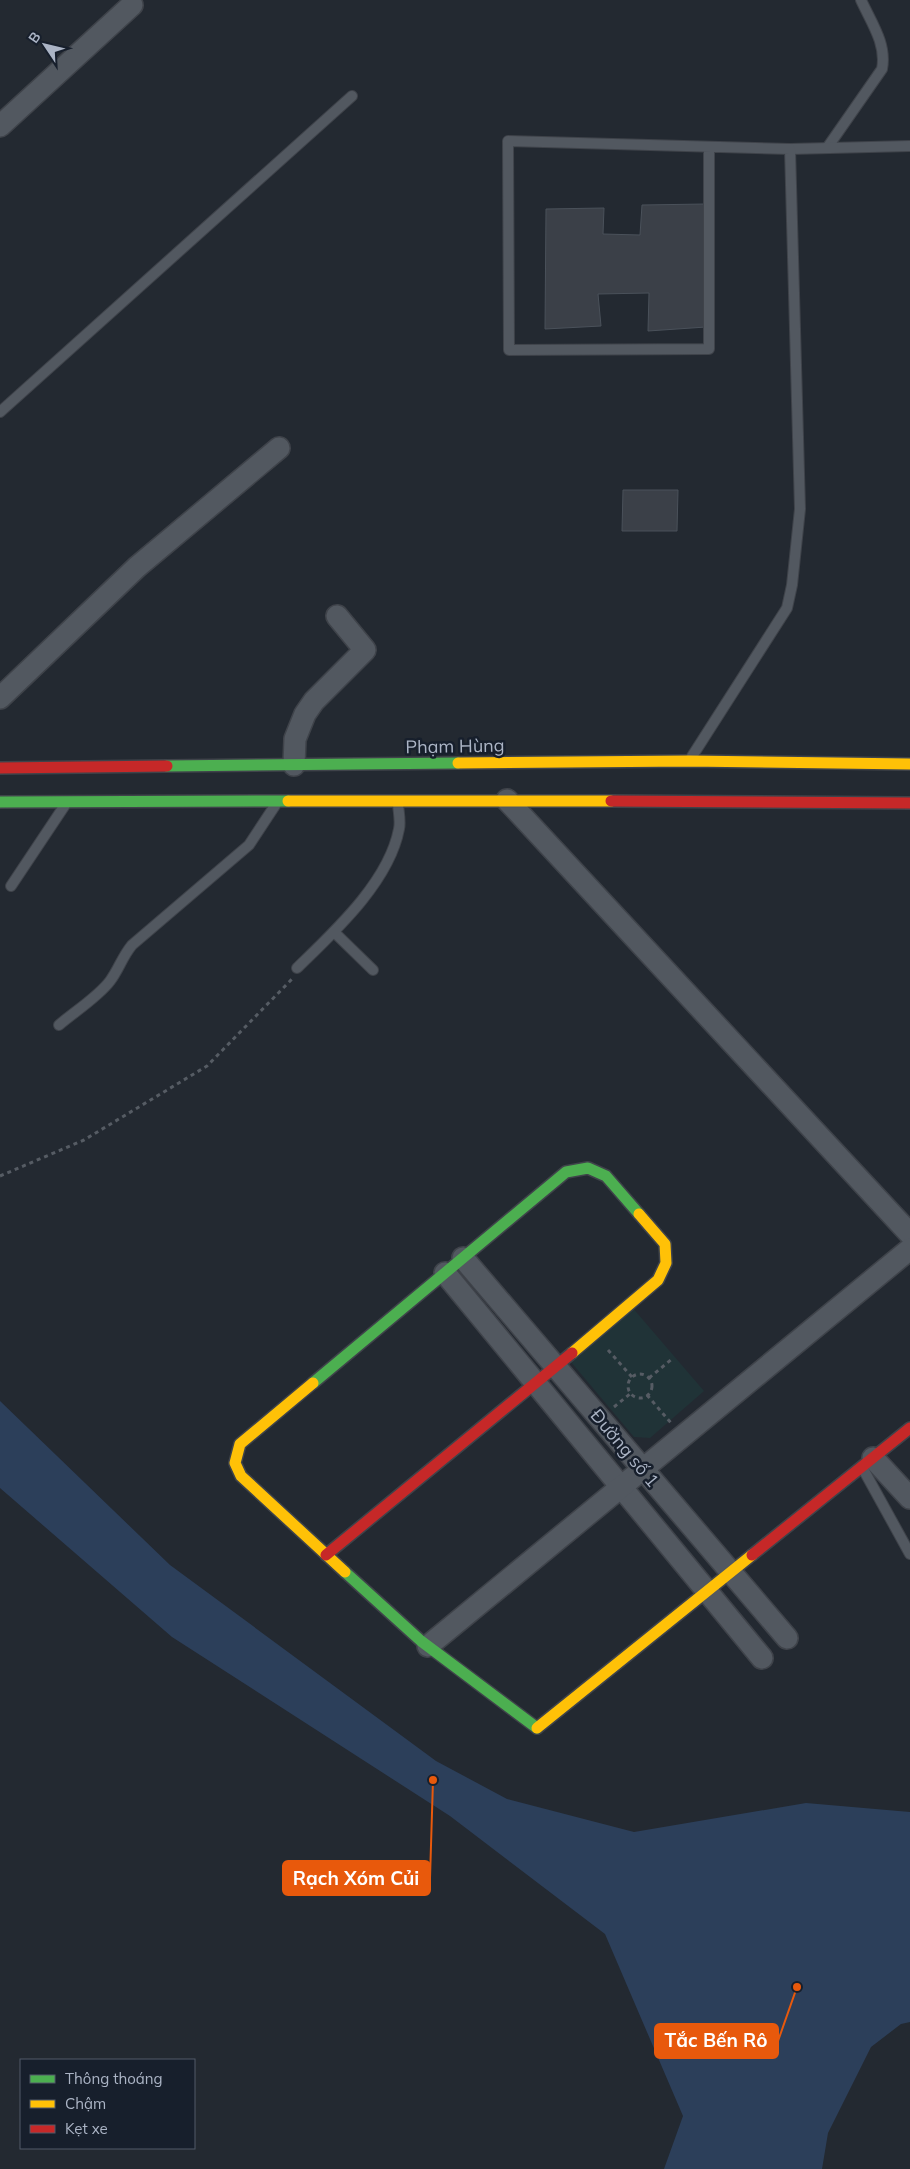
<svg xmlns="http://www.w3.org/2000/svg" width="910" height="2169" viewBox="0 0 910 2169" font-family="Mulish,sans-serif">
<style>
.green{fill:#203337}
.water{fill:#2c3f5a}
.building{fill:#3b4048;stroke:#4a515a}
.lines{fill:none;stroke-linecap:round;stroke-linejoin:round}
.lane-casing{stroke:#3f434a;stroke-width:12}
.street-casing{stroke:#3f434a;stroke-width:24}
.fast-casing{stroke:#3f434a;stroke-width:14}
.slow-casing{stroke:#3f434a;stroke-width:14}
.jam-casing{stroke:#3f434a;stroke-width:14}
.path{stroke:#565c64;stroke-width:3;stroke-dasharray:4 4;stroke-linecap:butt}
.lane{stroke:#525860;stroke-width:10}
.street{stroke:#525860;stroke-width:21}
.fast{stroke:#4caf50;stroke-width:11}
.slow{stroke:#ffc107;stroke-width:11}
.jam{stroke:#c62828;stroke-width:11}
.labels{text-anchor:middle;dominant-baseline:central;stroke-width:5;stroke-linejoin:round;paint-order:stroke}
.street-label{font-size:18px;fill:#abb4c5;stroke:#171f2c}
.leader{fill:none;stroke:#e8590c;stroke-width:2}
.callout-dot{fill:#e8590c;stroke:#171f2c;stroke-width:2}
.callout{fill:#e8590c;stroke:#e8590c;stroke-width:2}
.callout-label{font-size:19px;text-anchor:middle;font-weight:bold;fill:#fff}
</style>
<rect width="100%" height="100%" fill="#232931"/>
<path class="green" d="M625 1299 704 1391 650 1438 634 1437 571 1362Z"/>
<path class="water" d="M0 1401 170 1565 436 1761 507 1799 634 1832 806 1803 910 1812V2022L901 2024 871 2047 828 2133 822 2169H664L683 2116 605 1934 450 1816 172 1637 0 1488Z"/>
<g class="building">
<path d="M705 204 706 327 648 331 649 293 598 294 601 326 545 329 546 209 604 208 603 234 640 235 642 205Z"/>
<path d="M623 490H678L677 531H622Z"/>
</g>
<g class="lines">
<defs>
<g id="lane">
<path d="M827 148 882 69C887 44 871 22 861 0"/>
<path d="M790 149 910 146"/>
<path d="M0 412 352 96"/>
<path d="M691 758 787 608 792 585 800 509 790 149 508 141 509 350 709 349V147"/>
<path d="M11 886 65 805"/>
<path d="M334 932 373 970"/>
<path d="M297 968C334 932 389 882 399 829 401 821 398 810 398 802"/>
<path d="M59 1025C74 1012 98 997 110 981 119 969 122 957 132 945L249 845 276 804"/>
<path d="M862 1467 910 1554"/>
</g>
<g id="street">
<path d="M0 126 132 5"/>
<path d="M0 698 137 567 279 448"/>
<path d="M294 765 295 739 305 714 314 701 365 650 337 616"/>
<path d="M507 800 910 1234"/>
<path d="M463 1258 787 1638"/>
<path d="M445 1273 762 1658"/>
<path d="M873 1458 910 1498"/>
<path d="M428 1646 910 1249"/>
</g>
<g id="fast">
<path d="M167 766 458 763"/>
<path d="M0 802 288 801"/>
<path d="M313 1383 566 1172 588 1168 606 1176 639 1214"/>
<path d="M345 1572 421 1641 537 1728"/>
</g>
<g id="slow">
<path d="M458 763 689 761 910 764"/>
<path d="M288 801H611"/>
<path d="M572 1353 658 1280 666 1263 665 1244 639 1214"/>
<path d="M313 1383 240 1444 235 1463 241 1476 345 1572"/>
<path d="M537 1728 752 1555"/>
</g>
<g id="jam">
<path d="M0 768 167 766"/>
<path d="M611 801 910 803"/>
<path d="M326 1555 572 1353"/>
<path d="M752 1555 910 1428"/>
</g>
</defs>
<use href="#lane" class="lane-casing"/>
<use href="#street" class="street-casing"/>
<use href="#fast" class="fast-casing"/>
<use href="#slow" class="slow-casing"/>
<use href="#jam" class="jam-casing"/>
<g class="path">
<path d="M0 1176 84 1140 207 1066 292 979"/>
<path d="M608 1350 632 1377"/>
<circle cx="640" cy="1386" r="12"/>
<path d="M649 1378 672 1359"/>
<path d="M647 1395 671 1423"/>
<path d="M614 1407 631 1393"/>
</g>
<use href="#lane" class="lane"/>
<use href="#street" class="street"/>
<use href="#fast" class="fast"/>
<use href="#slow" class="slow"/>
<use href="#jam" class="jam"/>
</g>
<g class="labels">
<g class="street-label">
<text transform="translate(455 746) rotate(-1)">Phạm Hùng</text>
<text transform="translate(625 1448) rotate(50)">Đường số 1</text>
</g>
</g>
<path class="leader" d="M433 1780L430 1878M797 1987L778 2041"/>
<g class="callout-dot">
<circle cx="433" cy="1780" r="5"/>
<circle cx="797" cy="1987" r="5"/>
</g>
<g class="callout">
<rect x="283" y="1861" width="147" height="34" rx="5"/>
<rect x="655" y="2024" width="123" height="34" rx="5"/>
</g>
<g class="callout-label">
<text x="356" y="1885">Rạch Xóm Củi</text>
<text x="716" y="2047">Tắc Bến Rô</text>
</g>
<rect x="20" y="2059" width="175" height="90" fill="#171f2c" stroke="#525b69"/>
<rect x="30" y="2075" width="25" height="8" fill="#4caf50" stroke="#525b69"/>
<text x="65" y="2084" font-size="15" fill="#abb4c5">Thông thoáng</text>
<rect x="30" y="2100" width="25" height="8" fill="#ffc107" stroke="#525b69"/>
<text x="65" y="2109" font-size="15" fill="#abb4c5">Chậm</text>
<rect x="30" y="2125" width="25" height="8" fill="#c62828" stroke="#525b69"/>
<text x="65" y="2134" font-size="15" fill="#abb4c5">Kẹt xe</text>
<g transform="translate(45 45) rotate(305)" stroke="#171f2c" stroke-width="4" paint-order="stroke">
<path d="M0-4L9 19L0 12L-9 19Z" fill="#abb4c5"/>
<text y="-8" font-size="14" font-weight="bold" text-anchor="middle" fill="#abb4c5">B</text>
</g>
</svg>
